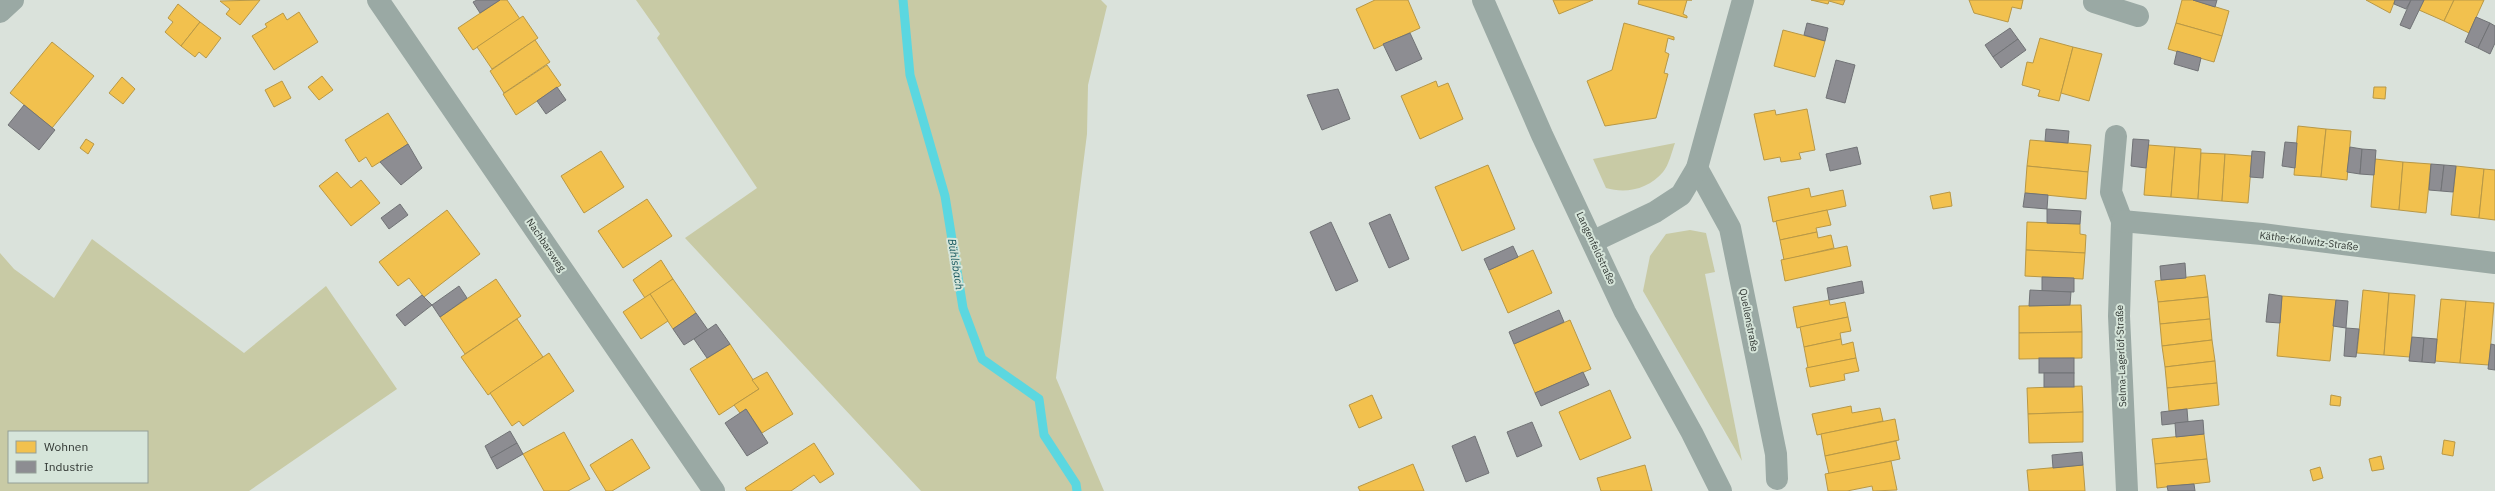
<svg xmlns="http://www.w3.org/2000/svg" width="2495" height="491" viewBox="0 0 2495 491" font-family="'IBM Plex Sans',sans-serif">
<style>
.green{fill:#c8caa5;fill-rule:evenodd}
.homes{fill:#f2c14e;stroke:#b89846}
.industry{fill:#8d8d92;stroke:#717376}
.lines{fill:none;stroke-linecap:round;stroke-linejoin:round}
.stream{stroke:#5bd7e0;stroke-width:9}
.minor{stroke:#9aa9a4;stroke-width:22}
.labels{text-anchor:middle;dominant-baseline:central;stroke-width:4;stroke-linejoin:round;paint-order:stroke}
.street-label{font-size:10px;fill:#313733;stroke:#d6e5da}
.water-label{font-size:11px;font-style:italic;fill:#0e5259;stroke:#d6e5da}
</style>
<rect width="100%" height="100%" fill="#dae2db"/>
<g class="green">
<path d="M636 0H1101L1107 6 1088 85 1087 134 1056 378 1104 491H921L685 238 757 188 657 38 660 34Z"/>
<path d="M1675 143C1672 151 1669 165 1663 172 1649 189 1626 194 1606 188L1593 159Z"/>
<path d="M1690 230 1706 233 1715 272 1705 274 1742 461 1643 291 1650 256 1666 234Z"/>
<path d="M92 239 244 353 326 286 397 389 249 491H0V253L14 269 54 298ZM9 432H147V482H9Z"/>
</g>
<g class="homes">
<path d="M260 0 240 25 226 14 230 9 220 1Z"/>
<path d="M500 0H507L520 19 473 50 458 28Z"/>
<path d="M1375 0H1408L1420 28 1374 49 1356 9Z"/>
<path d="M1553 0H1593L1559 14Z"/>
<path d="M1639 0H1692H1687L1683 14 1687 16V18L1638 4Z"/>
<path d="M1811 0H1845L1843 5 1829 1 1828 4Z"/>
<path d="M1969 0H2023L2021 9 2012 7 2008 22 1974 13Z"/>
<path d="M2182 0H2193L2229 11 2222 36 2176 23Z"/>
<path d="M2366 0H2395L2390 13Z"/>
<path d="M2424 0H2454L2444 21 2419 10Z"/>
<path d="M2454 0H2484L2469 33 2444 21Z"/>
<path d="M178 4 200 22 181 46 165 32 173 22 168 18Z"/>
<path d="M299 12 318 42 274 70 252 36 267 27 265 24 283 13 287 20Z"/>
<path d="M523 16 538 38 492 69 477 47Z"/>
<path d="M200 22 221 38 206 58 199 52 195 57 181 46Z"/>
<path d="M1624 23 1674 37V40L1668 38 1665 52 1669 54 1664 73 1668 74 1656 118 1605 126 1587 81 1612 70Z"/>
<path d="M2176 23 2222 36 2214 62 2168 49Z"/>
<path d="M1783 30 1825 41 1815 77 1774 66Z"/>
<path d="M2040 38 2073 47 2059 101 2038 96 2040 90 2022 85 2027 62 2033 63Z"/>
<path d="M535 40 550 62 504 93 490 71Z"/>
<path d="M52 42 94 76 52 128 10 93Z"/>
<path d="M2073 47 2102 54 2089 101 2061 93Z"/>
<path d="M547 65 561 85 516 115 503 94Z"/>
<path d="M322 76 333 90 319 100 308 87Z"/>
<path d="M122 77 135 89 123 104 109 93Z"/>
<path d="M282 81 291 98 274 107 265 90Z"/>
<path d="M1436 81 1438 87 1448 83 1463 119 1420 139 1401 96Z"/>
<path d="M2374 87H2386L2385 99 2373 98Z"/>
<path d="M1807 109 1815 150 1799 153 1801 159 1781 162 1780 157 1764 160 1754 114 1775 110 1776 115Z"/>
<path d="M388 113 408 144 372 167 366 157 359 162 345 140Z"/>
<path d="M2298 126 2326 129 2321 177 2294 175Z"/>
<path d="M2326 129 2351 131 2347 180 2321 177Z"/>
<path d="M86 139 94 144 88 154 80 148Z"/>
<path d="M2030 140 2091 145 2088 172 2027 166Z"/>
<path d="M2148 145 2175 147 2171 197 2144 195Z"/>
<path d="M2175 147 2201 149 2198 199 2171 197Z"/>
<path d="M601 151 624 187 584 213 561 176Z"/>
<path d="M2201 153 2225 154 2222 201 2198 199Z"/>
<path d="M2225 154 2252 156 2248 203 2222 201Z"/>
<path d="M2375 159 2403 162 2399 210 2371 207Z"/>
<path d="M2403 162 2431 164 2426 213 2399 210Z"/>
<path d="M1488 165 1515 229 1462 251 1435 187Z"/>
<path d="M2027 166 2088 172 2086 199 2025 193Z"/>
<path d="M2456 166 2484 169 2479 218 2451 215Z"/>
<path d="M2484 169 2495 170V220L2479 218Z"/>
<path d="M337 172 351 188 361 180 380 203 351 226 319 186Z"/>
<path d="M1809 188 1811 197 1843 190 1846 206 1773 222 1768 197Z"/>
<path d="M1950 192 1952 206 1933 209 1930 196Z"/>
<path d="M647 199 672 236 623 268 598 231Z"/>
<path d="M447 210 480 254 424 297 409 278 398 286 379 262Z"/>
<path d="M1827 210 1831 225 1816 228 1817 232 1780 240 1776 221Z"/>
<path d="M2027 222 2080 224V234L2086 235 2085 253 2026 250Z"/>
<path d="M1817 232 1818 238 1831 235 1834 248 1784 260 1780 240Z"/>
<path d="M1847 246 1851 266 1785 281 1781 260Z"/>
<path d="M1533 250 1552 293 1508 313 1489 270Z"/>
<path d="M2026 250 2085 253 2083 279 2025 276Z"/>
<path d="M661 260 673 279 645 298 633 280Z"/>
<path d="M2205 275 2208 297 2158 302 2155 281Z"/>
<path d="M496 279 521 316 465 354 440 317Z"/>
<path d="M673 279 696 313 673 329 650 294Z"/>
<path d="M2363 290 2389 293 2384 355 2357 353Z"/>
<path d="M2389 293 2415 295 2410 357 2384 355Z"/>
<path d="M650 294 668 321 641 339 623 312Z"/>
<path d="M2282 296 2336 300 2330 361 2277 356Z"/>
<path d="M2208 297 2210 319 2160 324 2158 302Z"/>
<path d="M2441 299 2466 301 2460 363 2435 361Z"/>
<path d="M1829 300 1830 305 1845 302 1848 317 1797 328 1793 307Z"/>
<path d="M2466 301 2494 303 2489 365 2460 363Z"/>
<path d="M2081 305 2082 332 2019 333V306Z"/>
<path d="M1848 317 1851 331 1840 333 1841 339 1804 347 1800 327Z"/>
<path d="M517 319 543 357 488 395 461 357Z"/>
<path d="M2210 319 2212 340 2162 346 2160 324Z"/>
<path d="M1570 320 1591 369 1535 393 1514 344Z"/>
<path d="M2082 332V358L2019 359V333Z"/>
<path d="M1841 339 1842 345 1853 342 1856 358 1808 368 1804 347Z"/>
<path d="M2212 340 2215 361 2165 367 2162 346Z"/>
<path d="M730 344 759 389 719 415 690 369Z"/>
<path d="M549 353 574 391 523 426 519 421 512 426 490 393Z"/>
<path d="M1856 358 1859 371 1844 374 1845 380 1810 387 1806 368Z"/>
<path d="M2215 361 2217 383 2167 388 2165 367Z"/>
<path d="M767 372 793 414 762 433 746 409 740 413 734 405 759 389 752 380Z"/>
<path d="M2217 383 2219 405 2169 411 2167 388Z"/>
<path d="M2082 386 2083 412 2028 414 2027 388Z"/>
<path d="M1610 390 1631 438 1580 460 1559 412Z"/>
<path d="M1372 395 1382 418 1359 428 1349 405Z"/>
<path d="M2331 395 2341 397 2340 406 2330 405Z"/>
<path d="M1851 406 1852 413 1880 408 1883 421 1817 435 1812 414Z"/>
<path d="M2083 412V442L2029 443 2028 414Z"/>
<path d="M1895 419 1899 440 1825 456 1821 434Z"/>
<path d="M564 432 590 479 568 491H544L523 454Z"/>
<path d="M2204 434 2207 459 2155 464 2152 439Z"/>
<path d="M632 439 650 468 612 491H606L590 465Z"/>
<path d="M2444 440 2455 442 2453 456 2442 454Z"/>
<path d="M1896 441 1900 459 1829 474 1825 456Z"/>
<path d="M814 443 834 474 820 483 814 475 791 491H747L745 488Z"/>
<path d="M2381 456 2384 469 2372 471 2369 459Z"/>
<path d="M2207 459 2210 482 2157 488 2155 464Z"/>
<path d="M1891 461 1897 490 1873 491 1872 486 1847 491H1828L1825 474Z"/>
<path d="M1413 464 1424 491H1360L1358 487Z"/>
<path d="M1645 465 1652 491H1601L1597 478Z"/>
<path d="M2083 465 2085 491H2029L2027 470Z"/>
<path d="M2320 467 2323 478 2313 481 2310 470Z"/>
</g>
<g class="industry">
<path d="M477 0H500L480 13 473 2Z"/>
<path d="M2193 0H2217L2215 7Z"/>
<path d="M2395 0H2411L2406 9 2394 4Z"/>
<path d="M2411 0H2424L2410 29 2400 25Z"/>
<path d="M2476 17 2490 23 2478 48 2465 42Z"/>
<path d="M1807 23 1828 28 1825 41 1804 35Z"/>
<path d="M2490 23 2495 26V43L2490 54 2478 48Z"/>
<path d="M2010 28 2018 39 1993 57 1985 45Z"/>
<path d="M1410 33 1422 59 1396 71 1383 44Z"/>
<path d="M2018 39 2026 50 2001 68 1993 57Z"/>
<path d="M2177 51 2201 58 2198 71 2174 64Z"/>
<path d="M1836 60 1855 65 1845 103 1826 98Z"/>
<path d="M557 87 566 100 546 114 537 101Z"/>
<path d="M1338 89 1350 119 1322 130 1307 95Z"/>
<path d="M24 105 55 130 39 150 8 125Z"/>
<path d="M2046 129 2069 131 2068 143 2045 141Z"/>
<path d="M2133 139 2149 140 2146 168 2131 166Z"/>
<path d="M2285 142 2297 143 2295 168 2282 166Z"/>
<path d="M408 144 422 168 401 185 380 162Z"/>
<path d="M1857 147 1861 164 1830 171 1826 154Z"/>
<path d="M2350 147 2362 149 2360 174 2347 172Z"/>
<path d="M2362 149 2376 150 2374 175 2360 174Z"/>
<path d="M2252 151 2265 152 2263 178 2250 177Z"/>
<path d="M2431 164 2444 165 2441 191 2429 190Z"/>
<path d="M2444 165 2456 166 2453 192 2441 191Z"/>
<path d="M2025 193 2048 195 2047 209 2023 207Z"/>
<path d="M400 204 408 215 389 229 381 218Z"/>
<path d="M2047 209 2081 211 2080 224 2047 223Z"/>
<path d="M1390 214 1409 259 1389 268 1369 223Z"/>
<path d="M1331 222 1358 281 1336 291 1310 232Z"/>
<path d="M1513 246 1518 257 1489 270 1484 259Z"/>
<path d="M2185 263 2186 278 2161 280 2160 266Z"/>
<path d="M2042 277 2074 278V292L2042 291Z"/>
<path d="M1862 281 1864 293 1829 300 1827 288Z"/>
<path d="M459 286 467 298 440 317 432 305Z"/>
<path d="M2030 290 2071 292 2070 305 2029 306Z"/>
<path d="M2269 294 2282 296 2280 323 2266 322Z"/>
<path d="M422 295 432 305 405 326 396 315Z"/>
<path d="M2336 300 2348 301 2346 328 2333 326Z"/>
<path d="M1559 310 1564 322 1514 344 1509 332Z"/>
<path d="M696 313 708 330 684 345 673 329Z"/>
<path d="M716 324 730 344 707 358 694 339Z"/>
<path d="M2346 328 2359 329 2356 357 2344 356Z"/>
<path d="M2412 337 2424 338 2422 362 2409 361Z"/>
<path d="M2424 338 2437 339 2435 363 2422 362Z"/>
<path d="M2491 344 2495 345V370L2488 369Z"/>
<rect x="2039" y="358" width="35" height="15"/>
<path d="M1583 372 1589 385 1541 406 1535 393Z"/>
<rect x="2044" y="373" width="30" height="14"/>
<path d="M746 409 768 443 747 456 725 423Z"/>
<path d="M2187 409 2188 422 2162 425 2161 412Z"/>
<path d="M2203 420 2204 434 2176 437 2175 423Z"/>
<path d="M1532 422 1542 446 1517 457 1507 432Z"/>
<path d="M510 431 517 443 491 458 485 446Z"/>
<path d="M1475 436 1489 473 1466 482 1452 446Z"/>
<path d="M517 443 523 454 497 469 491 458Z"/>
<path d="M2082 452 2083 465 2053 468 2052 455Z"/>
<path d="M2194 484 2195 491H2168L2167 486Z"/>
</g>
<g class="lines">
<path class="stream" d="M903 0 910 75 945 196 963 308 982 359 1039 399 1044 435 1076 484 1077 491"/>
<g class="minor">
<path d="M378 0 714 491"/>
<path d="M1483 0 1542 135 1625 312 1692 433 1721 491"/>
<path d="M2095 0 2094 2 2138 16"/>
<path d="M0 12 13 0"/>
<path d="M2116 136 2111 192 2122 221 2119 316 2127 491"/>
<path d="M1697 168 1730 228 1776 454 1777 479"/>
<path d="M2122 221 2262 234 2495 263"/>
<path d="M1594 241 1655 212 1681 195 1697 168 1743 0"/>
</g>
</g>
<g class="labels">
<g class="street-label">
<text transform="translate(2309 241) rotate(7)">Käthe-Kollwitz-Straße</text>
<text transform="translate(546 245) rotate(56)">Nachbarsweg</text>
<text transform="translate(1596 248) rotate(65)">Langenfeldstraße</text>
<text transform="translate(1749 320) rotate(79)">Quellenstraße</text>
<text transform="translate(2121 356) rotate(-92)">Selma-Lagerlöf-Straße</text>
</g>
<g class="water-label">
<text transform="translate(956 264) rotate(81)">Bühlsbach</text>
</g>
</g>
<rect x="8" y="431" width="140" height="52" fill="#d6e5da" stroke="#949f97"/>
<rect x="16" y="441" width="20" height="12" fill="#f2c14e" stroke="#949f97"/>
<text x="44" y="451" font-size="12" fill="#313733">Wohnen</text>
<rect x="16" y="461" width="20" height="12" fill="#8d8d92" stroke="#949f97"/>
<text x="44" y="471" font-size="12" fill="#313733">Industrie</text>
</svg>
